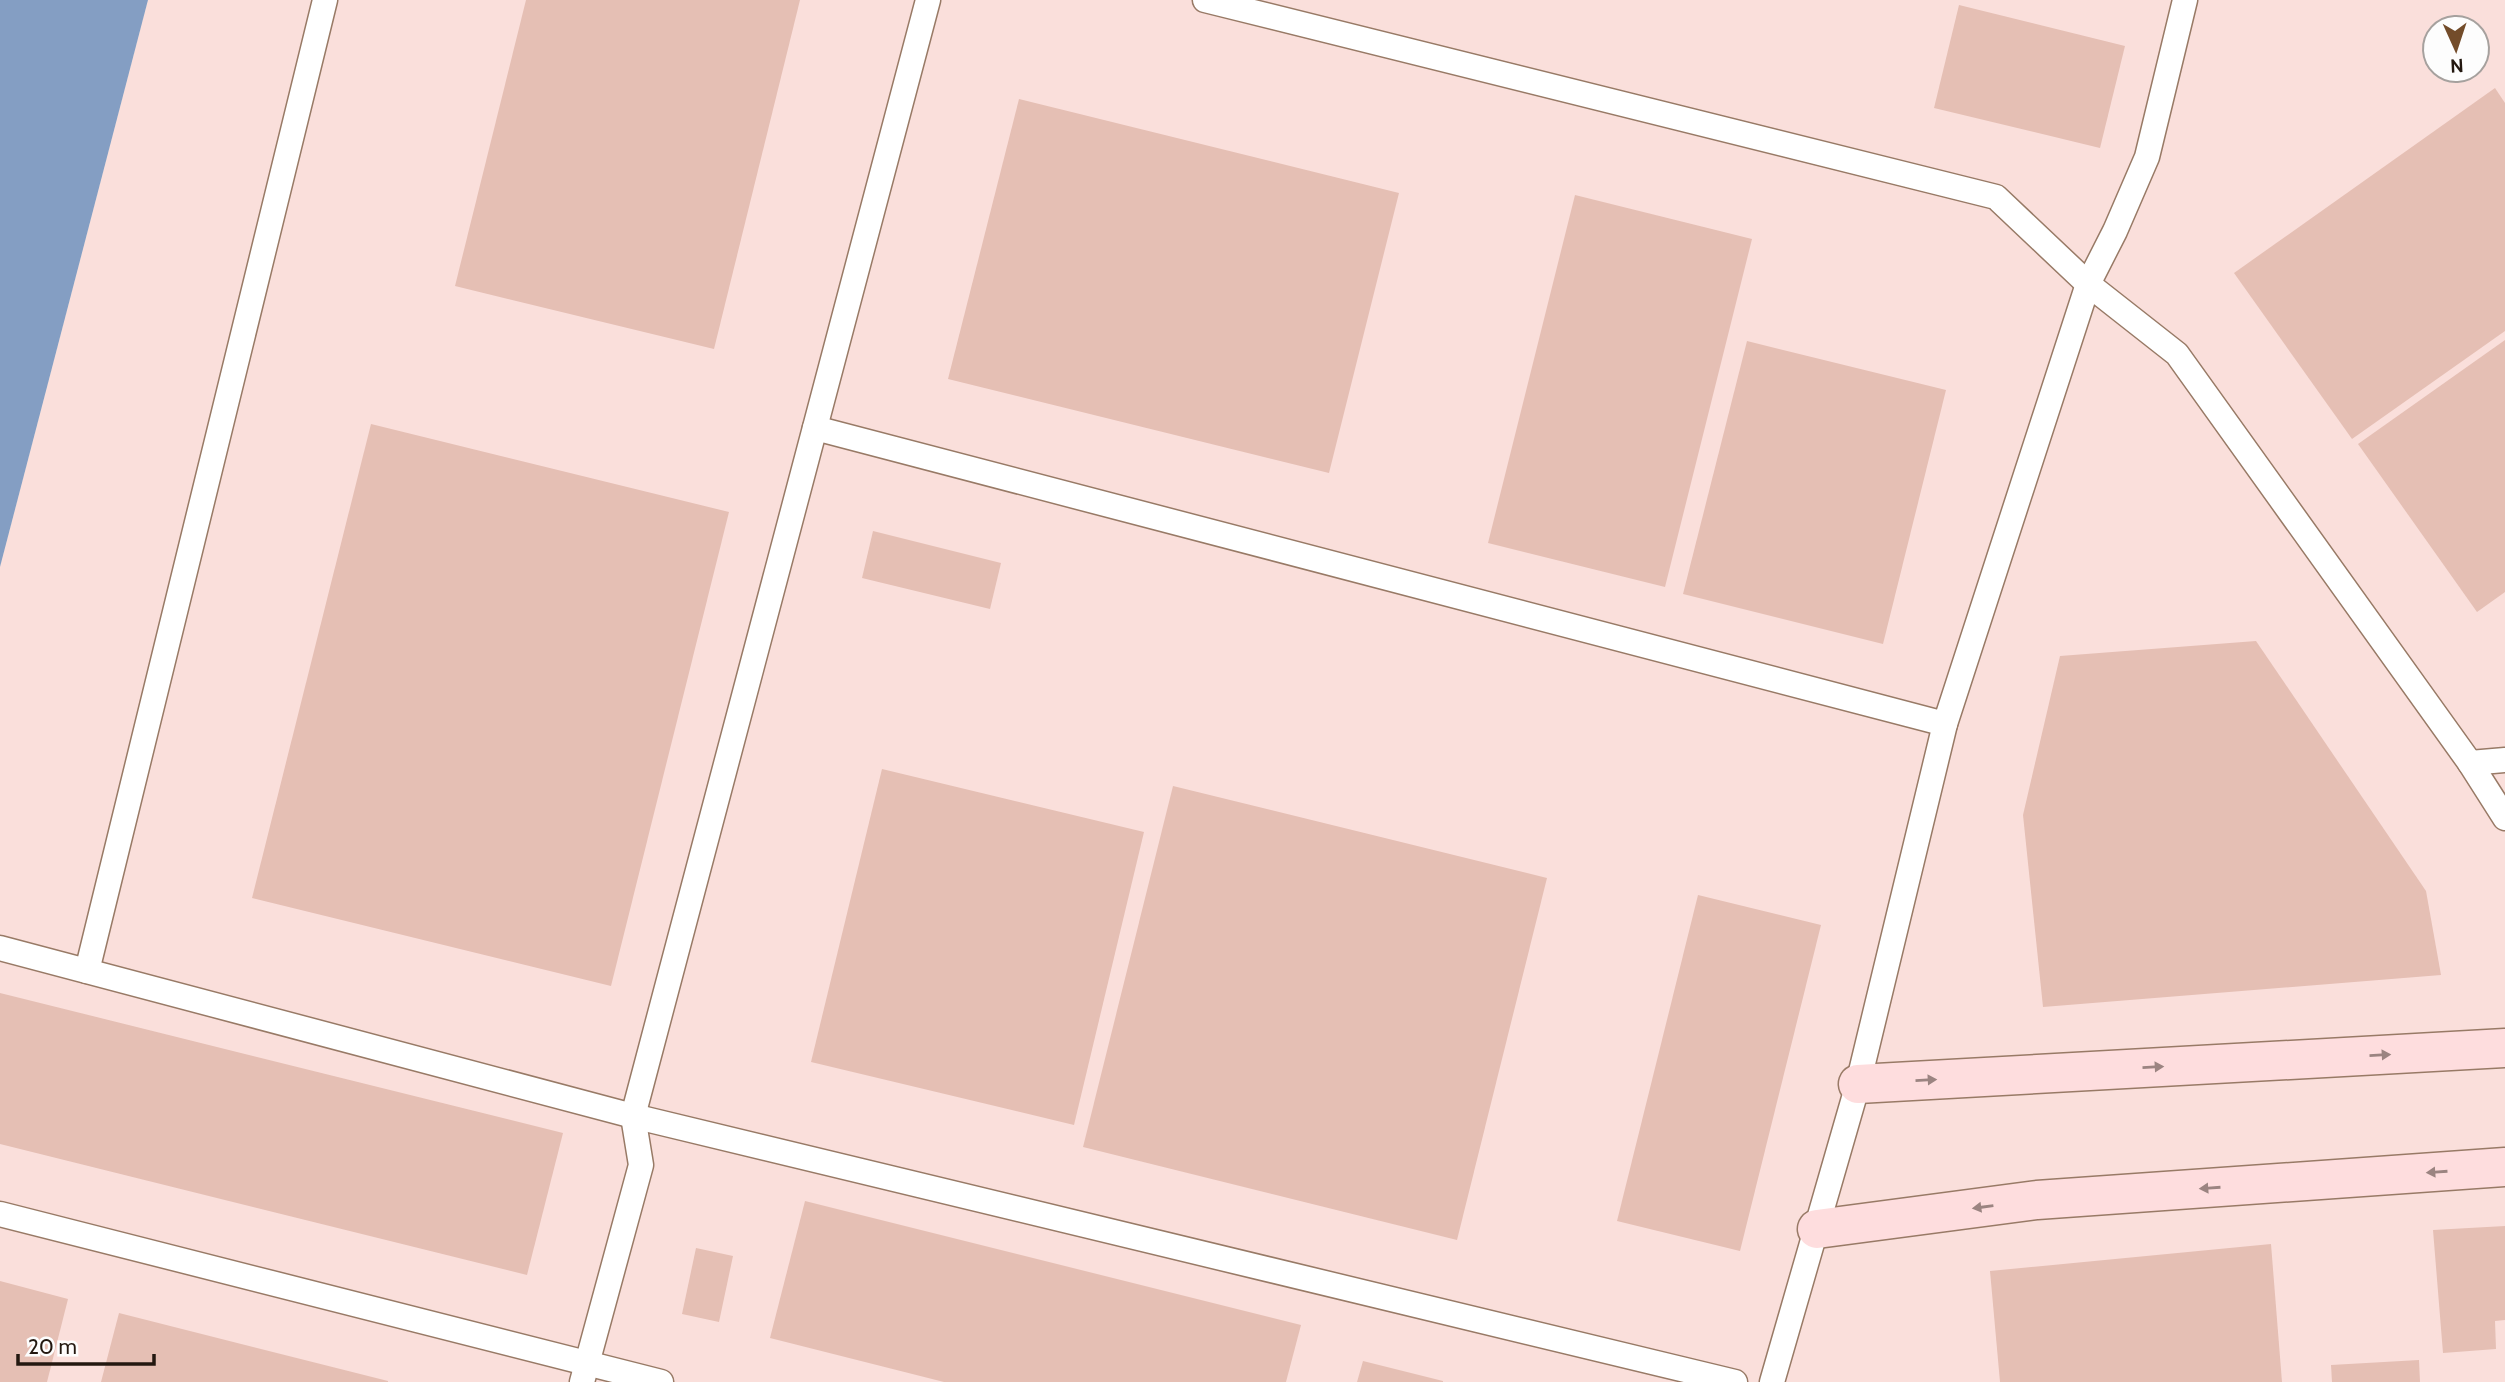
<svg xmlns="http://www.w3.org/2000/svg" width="2505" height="1382" viewBox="0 0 2505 1382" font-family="Cabin,sans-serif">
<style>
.industrial{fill:#fadfdb;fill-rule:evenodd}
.water{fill:#849ec3}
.building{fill:#e5bfb4}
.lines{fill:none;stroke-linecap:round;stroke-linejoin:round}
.lane-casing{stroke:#987a66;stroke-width:27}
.secondary-casing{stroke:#987a66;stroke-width:41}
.lane{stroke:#fff;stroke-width:24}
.secondary{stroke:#feddde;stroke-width:38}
.oneway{fill:#9b8481}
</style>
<rect width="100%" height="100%" fill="#fbede4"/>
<path class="industrial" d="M148 0H2505V1382H0V567ZM2435 28H2477V70H2435Z"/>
<path class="water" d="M0 0H148L0 567Z"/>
<g class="building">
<path d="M526 0H800L714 349 455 286Z"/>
<path d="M1959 5 2125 46 2100 148 1934 108Z"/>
<path d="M2495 88 2505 103V331L2352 439 2234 273Z"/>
<path d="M1019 99 1399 193 1329 473 948 379Z"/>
<path d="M1575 195 1752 239 1665 587 1488 543Z"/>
<path d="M2505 340V592L2477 612 2358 444Z"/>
<path d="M1747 341 1946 390 1883 644 1683 594Z"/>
<path d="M371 424 729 512 611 986 252 898Z"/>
<path d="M873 531 1001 563 990 609 862 578Z"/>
<path d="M2256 641 2426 891 2441 975 2043 1007 2023 815 2060 656Z"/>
<path d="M882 769 1144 832 1074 1125 811 1062Z"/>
<path d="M1173 786 1547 878 1457 1240 1083 1147Z"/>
<path d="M1698 895 1821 925 1740 1251 1617 1221Z"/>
<path d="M0 993 563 1133 527 1275 0 1144Z"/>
<path d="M805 1201 1301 1325 1286 1382H944L770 1338Z"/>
<path d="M2505 1226V1320L2495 1321 2496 1349 2443 1353 2433 1230Z"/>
<path d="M2271 1244 2282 1382H2000L1990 1271Z"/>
<path d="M696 1248 733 1256 719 1322 682 1314Z"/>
<path d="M0 1281 68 1299 47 1382H0Z"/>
<path d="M119 1313 388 1381V1382H101Z"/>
<path d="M2419 1360 2420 1382H2332L2331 1365Z"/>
<path d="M1363 1361 1443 1381V1382H1357Z"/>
</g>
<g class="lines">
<defs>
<g id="lane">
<path d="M1205 0 1996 197 2088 284 2177 354 2470 763 2505 818"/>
<path d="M815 428 1945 724"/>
<path d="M2470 763 2505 760"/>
<path d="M0 948 633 1116 1735 1382"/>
<path d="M87 971 325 0"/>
<path d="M0 1214 661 1382"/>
<path d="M582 1382 641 1165 633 1116 928 0"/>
<path d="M1772 1382 1858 1084 1945 724 2088 284 2115 231 2147 157 2185 0"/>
</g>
<g id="secondary">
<path d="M1858 1084 2505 1048"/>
<path d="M1817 1229 2037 1200 2505 1167"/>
</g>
</defs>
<use href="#lane" class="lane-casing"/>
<use href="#secondary" class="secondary-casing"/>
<use href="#lane" class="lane"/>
<use href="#secondary" class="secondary"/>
</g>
<defs><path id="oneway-solid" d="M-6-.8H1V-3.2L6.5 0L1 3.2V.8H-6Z" transform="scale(1.75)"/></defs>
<g class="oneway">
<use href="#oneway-solid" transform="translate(2380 1055) rotate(-3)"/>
<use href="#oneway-solid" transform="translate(2153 1067) rotate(-3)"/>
<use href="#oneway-solid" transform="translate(1926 1080) rotate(-3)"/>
<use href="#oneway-solid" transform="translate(2437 1172) rotate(176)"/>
<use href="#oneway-solid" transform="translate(2210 1188) rotate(176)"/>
<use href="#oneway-solid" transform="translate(1983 1207) rotate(172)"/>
</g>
<g transform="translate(2456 49) rotate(177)"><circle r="33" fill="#fdfdfd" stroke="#a6a19e" stroke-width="2"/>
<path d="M0-5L12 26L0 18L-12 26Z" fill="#734c2a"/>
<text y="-10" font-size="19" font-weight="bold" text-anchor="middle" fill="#231810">N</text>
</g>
<path d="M18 1354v10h136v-10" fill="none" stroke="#231810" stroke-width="3.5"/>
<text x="28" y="1354" font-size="21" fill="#231810" stroke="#fdfdfd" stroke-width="5" paint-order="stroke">20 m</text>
</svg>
